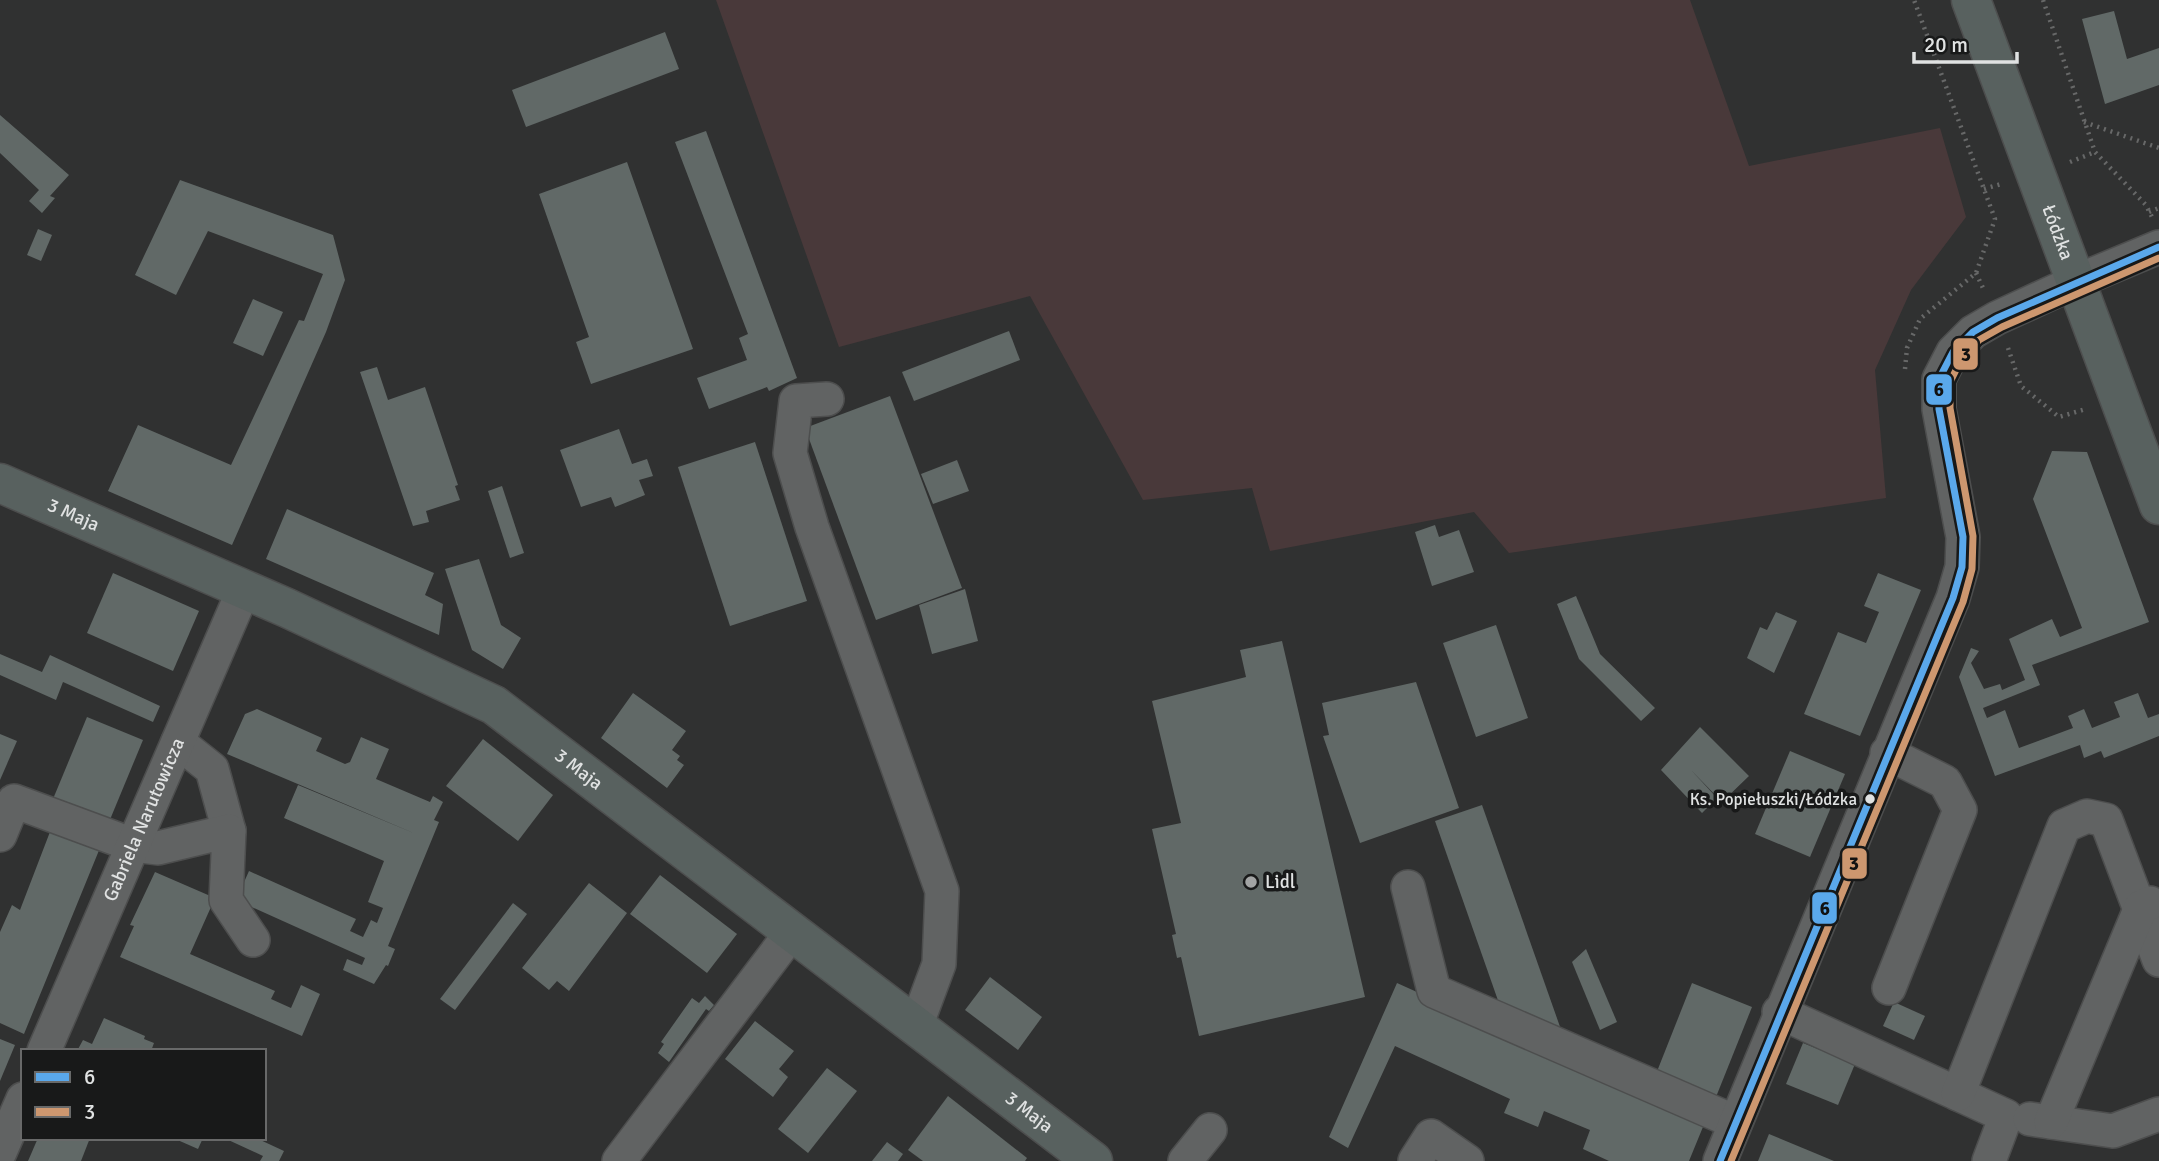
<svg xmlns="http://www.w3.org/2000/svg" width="2159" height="1161" viewBox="0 0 2159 1161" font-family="Signika,sans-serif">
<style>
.green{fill:#49393a}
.building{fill:#616967}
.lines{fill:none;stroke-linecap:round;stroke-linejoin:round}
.minor-casing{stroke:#4d4e4e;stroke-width:36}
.major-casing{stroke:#4d4e4e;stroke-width:41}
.path{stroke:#676868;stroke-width:4.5;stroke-dasharray:2 5;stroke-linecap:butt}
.minor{stroke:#616363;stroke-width:33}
.major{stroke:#58615f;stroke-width:38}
.bus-1-casing{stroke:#181919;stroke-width:12}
.bus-2-casing{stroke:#181919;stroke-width:12}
.bus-1{stroke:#5aa8eb;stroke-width:7}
.bus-2{stroke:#cd976f;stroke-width:7}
.bus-dot{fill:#e0e2e2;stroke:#181919;stroke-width:2.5}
.poi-dot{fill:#a2a4a4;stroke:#181919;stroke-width:2.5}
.labels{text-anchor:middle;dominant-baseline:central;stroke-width:7;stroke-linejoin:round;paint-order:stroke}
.bus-label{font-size:17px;fill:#e0e2e2;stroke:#181919;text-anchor:end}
.street-label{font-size:19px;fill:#e0e2e2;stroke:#181919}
.poi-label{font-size:19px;fill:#e0e2e2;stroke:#181919;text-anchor:start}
.line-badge{stroke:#181919;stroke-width:2.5}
.pale-badge-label{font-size:19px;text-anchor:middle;font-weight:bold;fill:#111}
</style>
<rect width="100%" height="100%" fill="#303131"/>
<path class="green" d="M716 0H1690L1749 166 1940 128 1966 217 1911 290 1875 370 1886 498 1509 553 1474 512 1270 551 1252 488 1143 500 1030 296 839 347Z"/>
<g class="building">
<path d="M2114 11 2127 59 2159 48V85L2105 104 2082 19Z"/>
<path d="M665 32 679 69 526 127 512 90Z"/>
<path d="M0 115 69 175 50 196 55 198 42 213 29 201 39 190 0 153Z"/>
<path d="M706 131 797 378 769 391 767 387 709 409 697 378 747 360 739 338 748 334 675 142Z"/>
<path d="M627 162 693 349 591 384 576 342 589 337 539 194Z"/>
<path d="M180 180 333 235 345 280 326 332 232 545 108 491 138 425 231 465 299 320 304 321 323 274 208 231 176 295 135 275Z"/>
<path d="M38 229 52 235 41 261 27 255Z"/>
<path d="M253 299 283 312 263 356 233 343Z"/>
<path d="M1009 331 1020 360 914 401 902 372Z"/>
<path d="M377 367 388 400 425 387 458 485 455 486 460 500 426 511 429 522 413 526 360 372Z"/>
<path d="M890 396 962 588 876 620 805 428Z"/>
<path d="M619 429 632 464 647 459 653 476 639 480 645 495 615 507 611 497 581 507 560 450Z"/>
<path d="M755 442 807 601 730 626 678 467Z"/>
<path d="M2052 451 2087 452 2149 622 2032 665 2040 685 1983 708 1987 718 2005 710 2019 748 2073 728 2068 716 2084 709 2092 728 2120 717 2114 702 2138 693 2148 718 2159 714V736L2104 758 2101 751 2084 758 2080 745 1995 776 1959 677 1971 648 1979 651 1971 663 1984 689 2000 684 2002 690 2025 680 2009 639 2052 619 2060 637 2082 628 2033 499Z"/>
<path d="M957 460 969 491 933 504 921 474Z"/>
<path d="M502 486 524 553 510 558 488 491Z"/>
<path d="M287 509 434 573 425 595 443 604 439 635 266 559Z"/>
<path d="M1435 525 1439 537 1459 530 1474 572 1432 586 1415 532Z"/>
<path d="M479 559 501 625 521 638 503 669 472 650 445 569Z"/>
<path d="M113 573 199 611 173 671 87 633Z"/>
<path d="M1878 573 1921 590 1860 736 1804 714 1838 632 1866 643 1879 612 1864 606Z"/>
<path d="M965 589 978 641 932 654 919 605Z"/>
<path d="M1576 596 1600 654 1655 708 1641 721 1579 659 1557 604Z"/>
<path d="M1776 612 1797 621 1774 673 1747 658 1760 627 1767 630Z"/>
<path d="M1496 625 1528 718 1476 737 1443 643Z"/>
<path d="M1282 641 1365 997 1199 1036 1181 957 1177 958 1172 935 1176 934 1152 829 1181 823 1152 701 1246 677 1240 650Z"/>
<path d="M0 654 42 672 50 655 160 706 153 722 63 682 56 700 0 675Z"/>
<path d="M1416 682 1459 808 1360 843 1323 736 1329 735 1322 703Z"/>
<path d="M633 693 686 731 672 750 680 756 677 760 684 765 667 788 601 738Z"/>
<path d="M257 709 322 738 316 751 345 764 350 762 361 737 389 749 376 779 430 802 433 796 443 802 434 820 439 822 388 946 395 949 388 966 386 965 374 984 343 970 347 959 362 965 365 958 236 900 249 871 356 919 350 931 363 937 371 920 377 923 383 908 368 902 384 861 284 818 298 785 416 834 227 754 245 714Z"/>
<path d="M87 717 143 740 109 822 53 799Z"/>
<path d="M1700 727 1749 776 1722 802 1691 770 1717 798 1702 813 1661 770Z"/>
<path d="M0 734 17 741 0 780Z"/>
<path d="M483 739 553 795 518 841 446 786Z"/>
<path d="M1790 751 1845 774 1810 857 1755 834Z"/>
<path d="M1482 805 1565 1041 1501 1009 1435 821Z"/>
<path d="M53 824 102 843 24 1034 0 1023V932L12 905 20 910Z"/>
<path d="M155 872 215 898 190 954 275 991 271 999 291 1008 301 985 320 994 302 1036 120 957 134 926 130 925Z"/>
<path d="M660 875 737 934 707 973 630 914Z"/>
<path d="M589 883 627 913 569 991 557 981 549 990 522 968Z"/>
<path d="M513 903 527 914 455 1010 440 999Z"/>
<path d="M1586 949 1617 1022 1600 1030 1572 962Z"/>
<path d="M990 977 1042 1017 1018 1050 965 1010Z"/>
<path d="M1397 983 1705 1122 1689 1161H1609L1583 1149 1590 1130 1544 1111 1538 1127 1504 1113 1510 1099 1395 1046 1348 1148 1329 1137Z"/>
<path d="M1692 983 1752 1007 1716 1097 1656 1074Z"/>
<path d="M705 996 714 1005 709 1011 706 1009 669 1062 658 1053 664 1044 661 1042 692 998 699 1003Z"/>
<path d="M1894 1002 1925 1016 1914 1040 1883 1026Z"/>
<path d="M104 1018 145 1036 144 1039 154 1043 151 1051H77L83 1040 92 1044Z"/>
<path d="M755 1021 794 1051 779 1069 788 1077 773 1097 725 1059Z"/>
<path d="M0 1039 15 1045 0 1081Z"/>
<path d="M1803 1043 1855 1064 1838 1105 1786 1084Z"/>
<path d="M827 1068 857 1091 808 1153 778 1129Z"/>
<path d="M948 1096 1027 1158 1025 1161H923L908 1150Z"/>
<path d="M1769 1134 1834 1161H1758Z"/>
<path d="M38 1138H90L81 1161H28Z"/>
<path d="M173 1138H203L198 1149Z"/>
<path d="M224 1138H256L284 1151 279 1161H260L263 1156Z"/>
<path d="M887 1142 903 1154 898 1161H872Z"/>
</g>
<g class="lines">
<defs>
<g id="minor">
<path d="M827 399 796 401 790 453 812 527 942 891 939 964 916 1026"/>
<path d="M178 742 212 769 229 831"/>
<path d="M1887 753 1945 782 1960 810 1889 988"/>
<path d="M0 835 14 801 133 845 158 848 229 831 226 900 253 940"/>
<path d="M1408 887 1434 991 1735 1122"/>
<path d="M1779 1012 2006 1116 1989 1161"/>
<path id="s1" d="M44 1051 244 589"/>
<path d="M1958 1094 2064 826 2087 816 2106 820 2159 960"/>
<path d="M2030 1119 2113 1131 2159 1114"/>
<path d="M2051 1122 2141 907 2150 903"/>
<path d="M0 1152 23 1099"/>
<path d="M619 1161 792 932"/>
<path d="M1185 1161 1210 1130"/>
<path d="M1415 1161 1431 1136 1467 1161"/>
<path d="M1720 1161 1953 598 1962 567 1963 537 1939 409V379L1953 352 1973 332 1997 318 2077 281 2159 247"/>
</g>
<g id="major">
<path id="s2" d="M1971 0 2159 505"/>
<path id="s3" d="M0 483 287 608 494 705 1093 1161"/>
</g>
</defs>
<use href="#minor" class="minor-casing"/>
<use href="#major" class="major-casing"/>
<g class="path">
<path d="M2043 0 2095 152 2146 205 2152 217"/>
<path d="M2084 122 2159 148"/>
<path d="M2070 162 2095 152"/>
<path d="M1984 189 2001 184"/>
<path d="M2149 212 2159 208"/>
<path d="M1976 273 1983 288"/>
<path d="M2008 348 2021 386 2059 417 2086 409"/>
<path d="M1905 369 1907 348 1920 319 1976 273 1995 219 1914 0"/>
</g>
<use href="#minor" class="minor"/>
<use href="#major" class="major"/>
<defs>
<path id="bus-1" d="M1720 1161 1953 598 1962 567 1963 537 1939 409V379L1953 352 1973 332 1997 318 2159 247"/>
<path id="bus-2" d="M1731 1161 1963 602 1972 569 1973 536 1950 408V382L1962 358 1979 340 2002 327 2159 258"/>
</defs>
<use href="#bus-1" class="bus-1-casing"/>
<use href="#bus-2" class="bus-2-casing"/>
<use href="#bus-1" class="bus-1"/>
<use href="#bus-2" class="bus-2"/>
</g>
<circle class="bus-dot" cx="1870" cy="799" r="6"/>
<circle class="poi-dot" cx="1251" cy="882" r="7"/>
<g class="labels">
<g class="bus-label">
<text x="1857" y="799">Ks. Popiełuszki/Łódzka</text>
</g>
<g class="street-label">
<text stroke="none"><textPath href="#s2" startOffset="248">Łódzka</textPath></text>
<text stroke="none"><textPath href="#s3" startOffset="80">3 Maja</textPath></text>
<text stroke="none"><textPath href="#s3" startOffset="648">3 Maja</textPath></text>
<text stroke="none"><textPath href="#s1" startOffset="252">Gabriela Narutowicza</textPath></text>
<text stroke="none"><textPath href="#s3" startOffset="1214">3 Maja</textPath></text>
</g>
<g class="poi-label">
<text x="1265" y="882">Lidl</text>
</g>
</g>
<g class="line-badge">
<rect x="1952" y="337" width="27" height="34" rx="7" fill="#cd976f"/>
<rect x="1925" y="373" width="28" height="33" rx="7" fill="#5aa8eb"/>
<rect x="1841" y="847" width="27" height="33" rx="7" fill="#cd976f"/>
<rect x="1811" y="891" width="27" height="34" rx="7" fill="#5aa8eb"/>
</g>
<g class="pale-badge-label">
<text x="1966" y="361">3</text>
<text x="1939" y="396">6</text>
<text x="1854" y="870">3</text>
<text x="1825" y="915">6</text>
</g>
<rect x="21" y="1049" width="245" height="91" fill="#181919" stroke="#686969" stroke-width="2"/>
<rect x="35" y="1072" width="35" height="10" fill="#5aa8eb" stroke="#686969" stroke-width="2"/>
<text x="84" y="1084" font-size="21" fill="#e0e2e2">6</text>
<rect x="35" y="1107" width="35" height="10" fill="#cd976f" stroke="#686969" stroke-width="2"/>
<text x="84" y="1119" font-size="21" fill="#e0e2e2">3</text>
<path d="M1914 52v10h103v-10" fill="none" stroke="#e0e2e2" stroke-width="3.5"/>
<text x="1924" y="52" font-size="21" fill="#e0e2e2" stroke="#181919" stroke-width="5" paint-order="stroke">20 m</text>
</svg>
